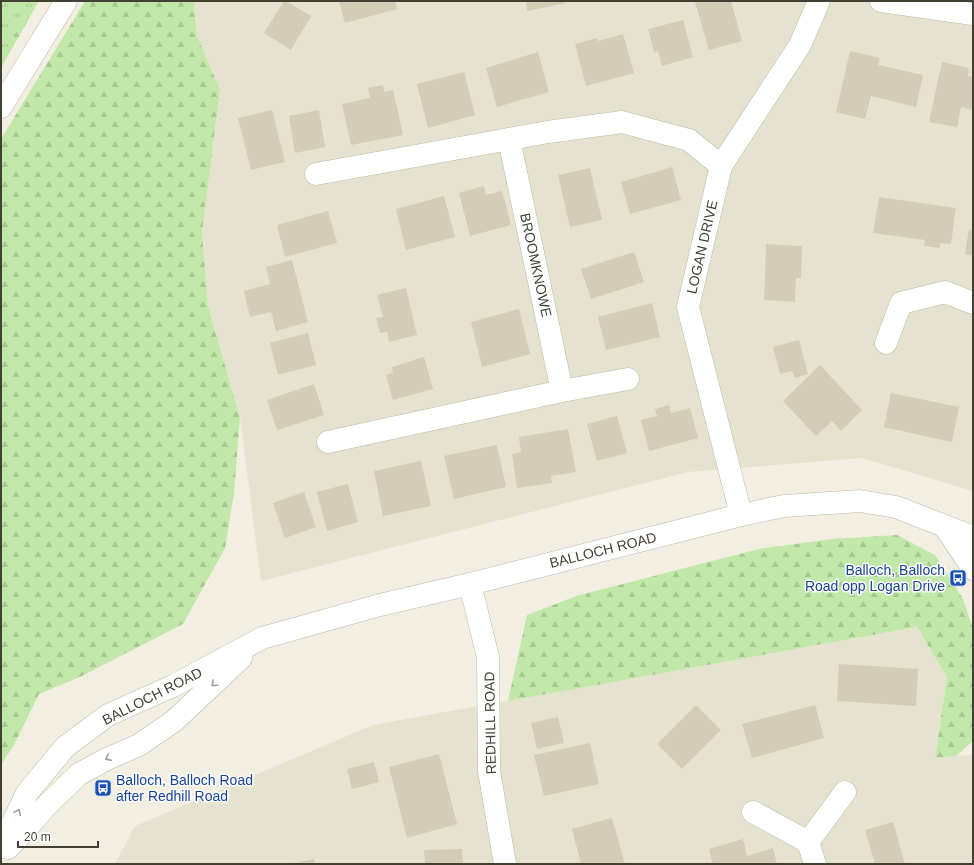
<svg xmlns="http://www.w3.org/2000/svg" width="974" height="865" viewBox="0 0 974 865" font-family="Arial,sans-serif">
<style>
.residential{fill:#e6e2d0}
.forest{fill:url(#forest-firs)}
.park{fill:url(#park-tufts)}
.building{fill:#d3ccb7}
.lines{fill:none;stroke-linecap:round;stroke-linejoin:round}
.minor-casing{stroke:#bdb8a5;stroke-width:23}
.tertiary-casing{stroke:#bdb8a5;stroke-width:23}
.minor{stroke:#fff;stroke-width:22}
.tertiary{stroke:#fff;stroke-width:22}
.oneway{stroke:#a19f99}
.labels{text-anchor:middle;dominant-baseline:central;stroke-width:3;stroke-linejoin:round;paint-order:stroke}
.street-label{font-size:14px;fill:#433f33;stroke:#fff}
.transit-label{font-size:14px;fill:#164399;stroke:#fff;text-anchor:end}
</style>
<defs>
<pattern id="forest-firs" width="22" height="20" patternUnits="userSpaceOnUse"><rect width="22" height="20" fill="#c2e8a9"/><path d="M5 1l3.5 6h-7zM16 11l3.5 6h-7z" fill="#a8c892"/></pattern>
<pattern id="park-tufts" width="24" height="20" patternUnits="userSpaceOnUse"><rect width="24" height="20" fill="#c2e8a9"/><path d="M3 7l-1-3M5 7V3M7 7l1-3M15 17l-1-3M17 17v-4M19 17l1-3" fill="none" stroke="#a8c892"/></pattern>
</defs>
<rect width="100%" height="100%" fill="#f2efe2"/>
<g class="residential">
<path d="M194 1H973V491L862 458 688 472 261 581 240 418 208 306 202 233 220 91 197 36Z"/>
<path d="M917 627 947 677 935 757 973 755V864H115L135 826 373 725Z"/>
</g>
<g class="forest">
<path d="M1 1H39L1 68Z"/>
<path d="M85 1H194L197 36 220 90 202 233 208 306 240 418 234 493 225 548 183 624 80 677 39 694 15 743 1 765V139Z"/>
<path d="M897 535 935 555 963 599 973 628V741L956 756 935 758 947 677 917 627 508 701 527 615 576 596 759 549 832 539Z"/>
</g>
<path class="park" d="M1 1H36L1 57Z"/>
<g class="building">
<path d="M284 1H286L311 16 291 50 264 33Z"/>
<path d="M339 1H395L397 9 345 23Z"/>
<path d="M526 1H566V3L527 11Z"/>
<path d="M697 1H731L742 41 709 50 695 2Z"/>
<path d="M683 20 693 57 662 66 658 51 654 52 648 29Z"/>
<path d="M623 34 634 73 586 86 575 44 597 38 598 41Z"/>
<path d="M850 51 880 58 878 65 923 75 916 107 871 96 865 119 836 112Z"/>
<path d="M538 52 549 92 497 107 486 68Z"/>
<path d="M942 62 969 68 968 76 973 77V110L961 107 957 127 929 122Z"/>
<path d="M464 72 475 115 428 128 417 84Z"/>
<path d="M383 85 384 92 393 90 403 135 351 145 342 104 370 98 368 88Z"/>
<path d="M272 110 285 162 251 170 238 118Z"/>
<path d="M319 110 325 147 295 153 289 116Z"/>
<path d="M672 167 681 200 630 214 621 182Z"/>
<path d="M590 168 602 220 570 227 558 175Z"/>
<path d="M484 186 486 195 502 191 511 225 470 236 459 193Z"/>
<path d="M444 196 455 237 406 250 396 209Z"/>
<path d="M879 197 956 208 951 244 940 243V248L924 246 925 240 873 233Z"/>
<path d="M328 211 337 243 285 257 277 225Z"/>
<path d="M969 229 973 230V256L965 254Z"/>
<path d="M766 244 802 246 801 278H796L795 302 764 300Z"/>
<path d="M634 252 644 282 591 299 581 269Z"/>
<path d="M292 260 308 322 276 331 271 312 250 317 244 291 270 284 266 267Z"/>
<path d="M406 288 417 335 389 342 387 332 380 333 376 318 383 317 377 295Z"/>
<path d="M652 303 660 337 606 350 598 317Z"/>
<path d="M519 309 530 354 482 367 471 322Z"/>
<path d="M308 333 316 365 278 375 270 343Z"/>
<path d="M799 340 808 374 795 378 792 371 780 374 773 347Z"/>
<path d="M424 357 433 389 393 400 386 375 393 373 392 367Z"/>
<path d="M820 365 862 410 841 431 832 421 816 436 783 401Z"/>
<path d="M314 384 324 415 277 430 267 400Z"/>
<path d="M891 393 959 407 952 442 884 427Z"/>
<path d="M669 405 671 413 690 408 698 438 649 451 641 420 657 416 655 409Z"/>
<path d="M617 416 627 453 597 461 587 424Z"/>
<path d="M568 429 576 472 551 476 552 483 517 488 512 454 521 452 519 437Z"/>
<path d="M497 445 506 487 454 499 444 456Z"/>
<path d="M421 461 431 506 383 516 374 471Z"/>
<path d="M348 484 358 522 327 531 317 492Z"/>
<path d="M304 492 316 527 285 538 273 503Z"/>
<path d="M839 664 918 669 916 706 837 701Z"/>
<path d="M696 705 721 730 682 769 657 744Z"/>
<path d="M815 705 824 738 752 758 742 724Z"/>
<path d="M558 717 564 743 537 749 531 723Z"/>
<path d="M590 743 599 784 544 796 534 755Z"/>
<path d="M439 754 457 824 407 838 389 767Z"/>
<path d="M374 762 379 782 352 789 347 769Z"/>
<path d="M612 818 625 864H581L572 829Z"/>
<path d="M893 822 905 864H875L865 830Z"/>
<path d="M743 839 747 856 773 848 777 864H713L709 849Z"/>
<path d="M462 849 463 864H425L424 850Z"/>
<path d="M314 859 315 864H294V863Z"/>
</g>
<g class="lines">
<defs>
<g id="minor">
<path d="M881 1 973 14"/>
<path d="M1 107 66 1"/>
<path d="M509 139 562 391"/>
<path d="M316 174 548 132 622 122 689 140 721 166"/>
<path d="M886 343 901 303 945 292 973 303"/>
<path d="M328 442 562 391 628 379"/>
<path d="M741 515 688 307 721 166 800 45 819 1"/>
<path d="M470 584 488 657 489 771 505 864"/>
<path d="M753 812 808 842 815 864"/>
<path d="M808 842 845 792"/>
</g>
<g id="tertiary">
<path d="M945 527 973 569"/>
<path d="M1 847 27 793 65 747 108 715 173 686 262 638 380 605 470 584 741 515 784 506 860 501 896 507 973 537"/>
<path d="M8 848 23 833 46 806 79 774 107 759 139 745 174 721 241 658"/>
</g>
</defs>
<use href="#minor" class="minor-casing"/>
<use href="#tertiary" class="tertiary-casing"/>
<use href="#minor" class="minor"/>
<use href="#tertiary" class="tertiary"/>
</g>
<defs><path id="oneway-chevron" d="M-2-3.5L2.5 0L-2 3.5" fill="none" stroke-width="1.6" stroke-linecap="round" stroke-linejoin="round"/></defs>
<g class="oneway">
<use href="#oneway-chevron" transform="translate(214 684) rotate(138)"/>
<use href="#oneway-chevron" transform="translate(108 758) rotate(154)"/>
<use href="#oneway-chevron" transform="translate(18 812) rotate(-64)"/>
</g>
<defs>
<symbol id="bus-square" viewBox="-11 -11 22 22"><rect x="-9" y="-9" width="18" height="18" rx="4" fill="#1a4fb4" stroke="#fff"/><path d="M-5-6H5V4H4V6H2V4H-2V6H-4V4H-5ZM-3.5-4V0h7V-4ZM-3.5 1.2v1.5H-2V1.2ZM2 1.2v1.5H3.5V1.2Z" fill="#fff"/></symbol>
</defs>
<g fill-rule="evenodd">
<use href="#bus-square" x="948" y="568" width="20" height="20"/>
<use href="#bus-square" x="93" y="778" width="20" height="20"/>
</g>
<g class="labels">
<g class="street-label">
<text transform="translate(702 247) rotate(-77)">LOGAN DRIVE</text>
<text transform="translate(536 265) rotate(78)">BROOMKNOWE</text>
<text transform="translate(603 550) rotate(-14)">BALLOCH ROAD</text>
<text transform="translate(152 696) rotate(-27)">BALLOCH ROAD</text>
<text transform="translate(490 723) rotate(-91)">REDHILL ROAD</text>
</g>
<g class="transit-label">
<text x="945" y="570">Balloch, Balloch<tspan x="945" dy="16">Road opp Logan Drive</tspan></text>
<text x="116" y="780" text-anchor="start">Balloch, Balloch Road<tspan x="116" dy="16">after Redhill Road</tspan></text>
</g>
</g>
<rect width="974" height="865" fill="none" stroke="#433f33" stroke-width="4"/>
<path d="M18 841v6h80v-6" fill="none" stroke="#433f33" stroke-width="2"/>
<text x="24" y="841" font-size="12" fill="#433f33" stroke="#ffffff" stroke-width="3" paint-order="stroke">20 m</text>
</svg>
